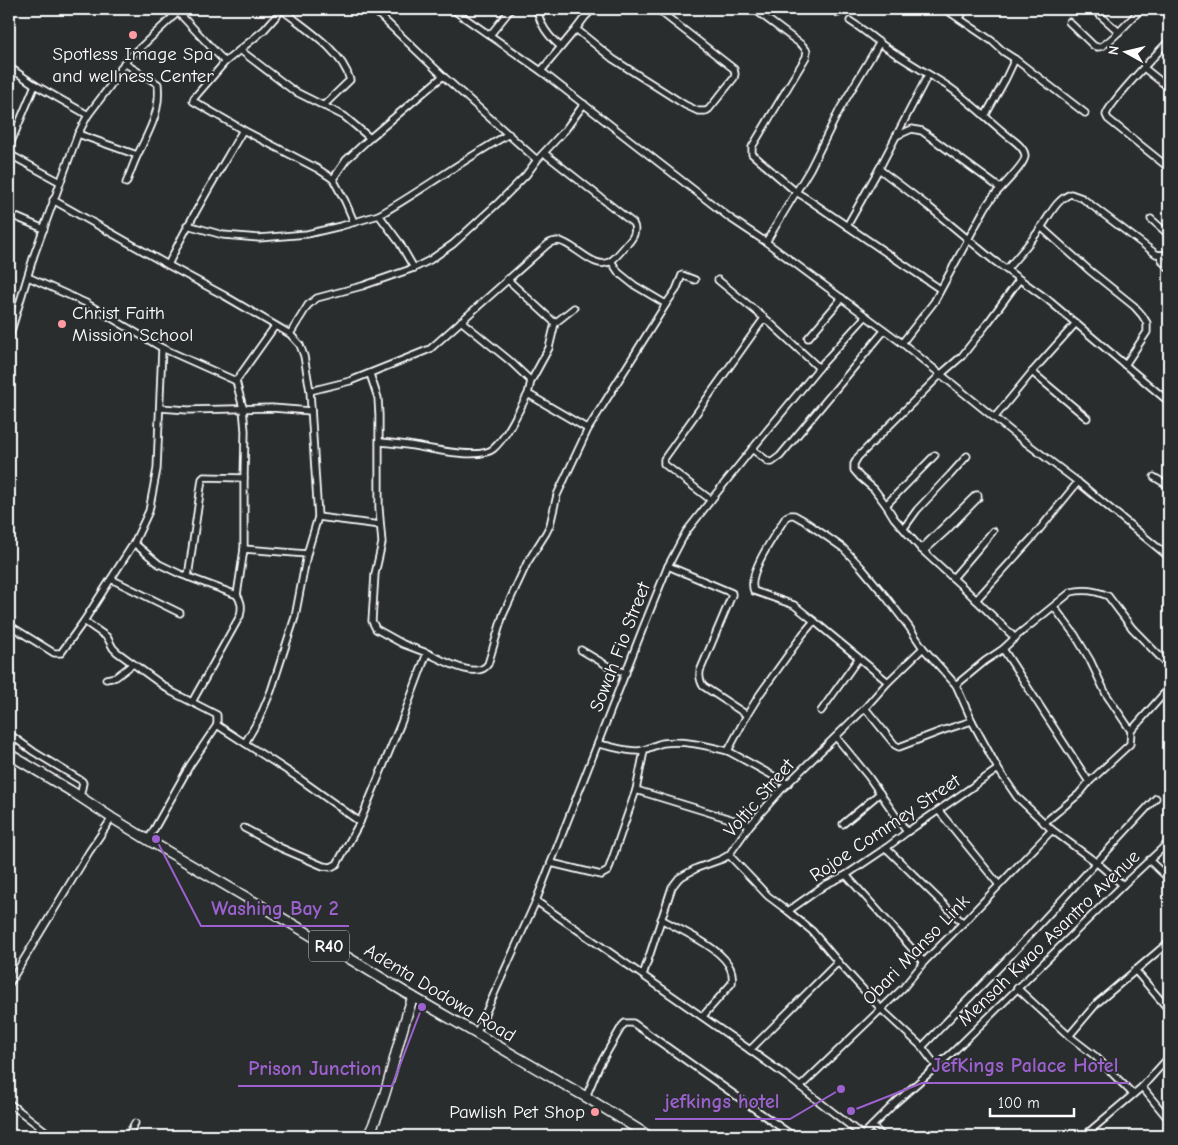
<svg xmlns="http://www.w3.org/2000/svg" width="1178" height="1145" viewBox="0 0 1178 1145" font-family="'Comic Neue',sans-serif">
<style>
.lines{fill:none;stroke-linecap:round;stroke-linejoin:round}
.street-casing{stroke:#fff;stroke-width:9}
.secondary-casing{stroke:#fff;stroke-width:12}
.primary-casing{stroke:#fff;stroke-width:12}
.street{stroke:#2a2d2e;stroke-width:5.5}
.secondary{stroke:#2a2d2e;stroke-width:9}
.primary{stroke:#2a2d2e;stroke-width:9}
.poi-dot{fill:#ff9aa2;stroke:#2a2d2e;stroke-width:2}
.labels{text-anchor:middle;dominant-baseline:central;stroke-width:4;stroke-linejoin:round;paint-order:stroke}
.shield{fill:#2a2d2e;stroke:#bfc0c0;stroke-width:1}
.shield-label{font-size:18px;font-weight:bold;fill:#fff}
.poi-label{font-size:19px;fill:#fff;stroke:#2a2d2e}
.street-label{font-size:19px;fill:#fff;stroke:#2a2d2e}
.leader{fill:none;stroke:#9c61cf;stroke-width:2}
.callout-dot{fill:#9c61cf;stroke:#2a2d2e;stroke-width:2}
.callout-label{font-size:20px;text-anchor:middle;font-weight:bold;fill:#9c61cf;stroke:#2a2d2e;stroke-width:4;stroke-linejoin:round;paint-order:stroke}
</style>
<rect width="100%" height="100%" fill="#2a2d2e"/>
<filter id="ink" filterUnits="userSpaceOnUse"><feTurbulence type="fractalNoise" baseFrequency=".02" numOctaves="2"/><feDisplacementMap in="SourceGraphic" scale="10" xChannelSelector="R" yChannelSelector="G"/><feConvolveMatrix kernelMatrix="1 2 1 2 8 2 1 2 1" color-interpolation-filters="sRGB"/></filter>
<g filter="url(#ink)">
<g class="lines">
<defs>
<g id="street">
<path d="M166 9 174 16"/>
<path d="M373 9 443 76 537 160"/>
<path d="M452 9 541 71 730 218 766 242 902 343 1012 432 1078 482 1169 557"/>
<path d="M535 9C539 13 539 19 542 24 546 33 554 41 561 47"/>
<path d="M754 9 802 45 807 51 806 57 752 147V154L796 192 806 198 897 260 940 289"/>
<path d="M832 9 838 13"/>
<path d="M945 9 992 41 1004 52 1015 59 1085 113"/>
<path d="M1093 9 1119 32"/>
<path d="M178 12 225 62"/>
<path d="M960 18 965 9"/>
<path d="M850 21C861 28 871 36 881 44 902 59 924 71 946 85 966 98 984 116 1002 131 1009 138 1025 146 1025 156 1026 164 998 190 992 198 989 202 986 206 984 210L934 302 902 343"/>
<path d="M1069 22 1094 46C1098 47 1098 48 1102 46 1114 39 1131 19 1141 9"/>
<path d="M576 29 613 59 685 105 698 111H706L709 109 734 78 735 74 734 69 657 9"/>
<path d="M490 35 511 9"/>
<path d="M1169 41C1158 52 1109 103 1106 115L1108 119 1169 168"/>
<path d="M240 50 294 91 344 116 370 138"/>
<path d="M124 63 158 84C161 112 149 131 138 154 133 164 130 174 126 183"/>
<path d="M9 67 35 85 88 115"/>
<path d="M1144 68 1169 88"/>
<path d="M541 71 576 29 585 17 593 9"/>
<path d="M323 106 350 80C342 51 308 30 285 12L283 11 280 12 264 30 225 62 194 98 193 101 243 130 318 169 333 179 345 201 354 222"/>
<path d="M985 116 1005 80 1015 59"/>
<path d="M78 134 137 155"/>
<path d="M896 136 912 129 922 131 1000 188"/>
<path d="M9 147 35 85"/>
<path d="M9 154 60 182"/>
<path d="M879 169 928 75"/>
<path d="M333 179 346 160 370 138 443 76"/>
<path d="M53 200 168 265 225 296 290 334 300 345 304 356 310 391 318 517 307 554 295 617 271 691 259 719 245 743"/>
<path d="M9 214 44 229"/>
<path d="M379 215C423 190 464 159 509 134"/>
<path d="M1151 219 1169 235"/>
<path d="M187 225 223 235 259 238 307 234 341 226 379 215 399 242 414 268"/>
<path d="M847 226 879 169 928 206 993 260 1047 299 1169 402"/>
<path d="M1041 227 1089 270 1134 306 1142 315 1147 323V332L1125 365"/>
<path d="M766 242 810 169 840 109 880 42"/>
<path d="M1160 255 1163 262 1169 268"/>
<path d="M611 261 619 273 634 285 666 304"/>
<path d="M168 265C190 218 217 175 243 130"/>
<path d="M1007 269C1018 256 1030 243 1040 229 1049 217 1056 199 1071 194L1082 198 1156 254C1161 255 1165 256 1169 253"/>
<path d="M28 277 86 303 162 348 236 381 275 326"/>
<path d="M507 279 555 323"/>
<path d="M718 280 768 321 819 368"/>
<path d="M461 321 510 361 531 381 528 394 588 429"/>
<path d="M290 334 308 305 317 298 362 286 414 268 430 260 453 244 499 202 526 175 537 160 565 130 584 104"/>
<path d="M9 338 34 255 78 134 88 115 110 86 124 63 181 9"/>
<path d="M808 338 842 298"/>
<path d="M1032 372 1087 418"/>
<path d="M531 381 549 348 555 323 574 308"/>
<path d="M310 391 350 381 430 349 548 244C551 242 555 241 559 241 574 243 595 272 611 261 617 257 625 246 630 241 634 236 637 230 633 223L544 153"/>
<path d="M160 408 188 410 272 408 311 411"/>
<path d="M995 417 1032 372 1076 323"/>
<path d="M380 442C392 443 403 444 414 446 431 449 480 460 493 449 508 436 518 411 528 394"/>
<path d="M752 449 769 462H772L780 456 884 331"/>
<path d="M1154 477 1169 486"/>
<path d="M711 500 664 464V459L762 321 765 320 768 321"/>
<path d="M886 505 935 455"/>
<path d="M318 517 380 525"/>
<path d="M904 528 917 510 950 475 967 456"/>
<path d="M134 543 159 564 180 574 237 595C242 603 242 607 240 616L192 702"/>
<path d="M244 549V478"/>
<path d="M921 549 976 495H978V498L945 532 924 551"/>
<path d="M668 566 732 593V595L700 671C699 677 700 681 703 686L747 715"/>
<path d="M188 577 202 479 204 477 244 478 245 431 243 408 236 381"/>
<path d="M953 578 993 531"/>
<path d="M111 579 180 613"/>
<path d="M237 595 244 549 307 554"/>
<path d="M976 600 1034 536 1078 482"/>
<path d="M1054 607 1075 635 1090 660 1106 694 1131 731"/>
<path d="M84 621 107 637 113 648 117 652 172 692 217 715V725"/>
<path d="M814 621 794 605 754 591C746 574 777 532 786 517L790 515H794L803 520 843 548 861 567 886 597 909 627 923 648 956 685 972 721 998 769 1017 797 1052 830 1097 863 1123 885"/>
<path d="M9 625 54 653H61L84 621 134 543 149 511 157 469 162 348"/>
<path d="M1015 638 966 590 921 549 894 518 886 505 874 489 860 477 854 470V464L858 457 940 375 962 356 987 324 1019 280"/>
<path d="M1003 649 1089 782 1079 794 1044 823"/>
<path d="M581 650 608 666 626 673"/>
<path d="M427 653C441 659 477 681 488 664L503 615 527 563 546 533 550 525 557 495 588 429 666 304 676 290 682 275 695 280"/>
<path d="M106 679 116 677 133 664"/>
<path d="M956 685 985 661 1003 649 1019 634 1071 592C1083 589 1097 591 1108 596L1132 628 1169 666"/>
<path d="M865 708 895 745 899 747 944 730 972 721"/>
<path d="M821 711 858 659"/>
<path d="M9 734 34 752 82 781 83 783 80 797"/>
<path d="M836 737 868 776 907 832"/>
<path d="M598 744C611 746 624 751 637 751 646 751 653 745 663 743 685 740 707 746 728 751"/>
<path d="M1089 782 1130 744 1131 731 1169 688"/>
<path d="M788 784 728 751 747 715 760 694 803 634 814 621 888 682"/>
<path d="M636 790 750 825"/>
<path d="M939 811 999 885"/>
<path d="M843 824 880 793"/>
<path d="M244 828 281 848 323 866 331 867 337 864 360 822 401 723 427 653 403 644 376 629 372 621 375 574 382 543 379 508V415L378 398 370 374"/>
<path d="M148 840 190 765 217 725 297 777 360 822"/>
<path d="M886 848 963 923"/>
<path d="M729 855 768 896 788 911 812 931 838 962 881 1009 922 1047 937 1067"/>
<path d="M1149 860 1169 879"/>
<path d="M551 863 601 875 608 871 636 790 644 751"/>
<path d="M846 875 924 962"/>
<path d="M536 901 750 1050 789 1078 862 1135"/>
<path d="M788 911 825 885 846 875 886 848 907 832 998 769"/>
<path d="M661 919C680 930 717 946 728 964 732 970 733 977 732 983L703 1016"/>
<path d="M1135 970 1169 1010"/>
<path d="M643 975 672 887 679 878 697 868 722 859 729 855 750 825 782 789 865 708 888 682 923 648"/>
<path d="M9 984 89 852 112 818"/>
<path d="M1017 988 1069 1036 1095 1056 1133 1094"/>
<path d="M476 1034 536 901 643 628 668 566 680 543 686 532 711 500 752 449 823 363 866 316"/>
<path d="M1069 1036 1097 1003 1169 942"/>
<path d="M922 1047 1012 954 1156 798"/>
<path d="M750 1050 838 962"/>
<path d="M800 1087 903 988 924 962 963 923 1052 830"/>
<path d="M1142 1087 1169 1120"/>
<path d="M586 1097 599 1066 622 1026 625 1023H633L793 1136"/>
<path d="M9 1103 52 1136"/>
<path d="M872 1126 882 1136"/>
<path d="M128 1136 135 1123"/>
<path d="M862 1136 895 1103 954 1051 1123 885 1169 842"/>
<path d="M1084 1136 1142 1087 1169 1057"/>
</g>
<path id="secondary" d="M368 1136C391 1091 395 1044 413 997"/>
<path id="primary" d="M9 754 71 791 112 818 148 840 299 928 413 997 586 1097 649 1136"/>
</defs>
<use href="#street" class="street-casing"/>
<use href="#secondary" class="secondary-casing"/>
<use href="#primary" class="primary-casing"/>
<use href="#street" class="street"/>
<use href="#secondary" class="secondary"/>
<use href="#primary" class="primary"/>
</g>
</g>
<g class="poi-dot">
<circle cx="133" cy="35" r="5"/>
<circle cx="62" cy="324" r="5"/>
<circle cx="595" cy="1112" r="5"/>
</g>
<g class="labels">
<rect class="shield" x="309" y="930.5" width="40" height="31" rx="4"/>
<g class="shield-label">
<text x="329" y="946">R40</text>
</g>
<g class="poi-label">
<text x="133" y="54">Spotless Image Spa<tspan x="133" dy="22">and wellness Center</tspan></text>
<text x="72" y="313" text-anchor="start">Christ Faith<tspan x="72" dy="22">Mission School</tspan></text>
<text x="585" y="1112" text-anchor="end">Pawlish Pet Shop</text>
</g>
<g class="street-label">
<text transform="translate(620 647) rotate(-69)">Sowah Fio Street</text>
<text transform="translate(759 798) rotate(-49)">Voltic Street</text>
<text transform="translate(885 828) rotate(-34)">Rojoe Commey Street</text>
<text transform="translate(1049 938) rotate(-44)">Mensah Kwao Asantro Avenue</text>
<text transform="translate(916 950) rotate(-46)">Obari Manso Link</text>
<text transform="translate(440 993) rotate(31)">Adenta Dodowa Road</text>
</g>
</g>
<path class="leader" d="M156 839L201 926H349M851 1111L922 1083H1129M422 1007L392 1086H238M841 1089L790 1119H655"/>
<g class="callout-dot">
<circle cx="156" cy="839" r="5"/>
<circle cx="851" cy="1111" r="5"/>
<circle cx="422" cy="1007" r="5"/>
<circle cx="841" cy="1089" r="5"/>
</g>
<g class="callout-label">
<text x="275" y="915">Washing Bay 2</text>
<text x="1025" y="1072">JefKings Palace Hotel</text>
<text x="315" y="1075">Prison Junction</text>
<text x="722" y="1108">jefkings hotel</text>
</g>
<rect width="1178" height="1145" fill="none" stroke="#2a2d2e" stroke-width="30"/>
<rect x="15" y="15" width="1148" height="1115" fill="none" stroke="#fff" stroke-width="2" filter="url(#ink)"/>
<g transform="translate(1126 52) rotate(278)" stroke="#2a2d2e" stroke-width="4" paint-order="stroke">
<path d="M0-4L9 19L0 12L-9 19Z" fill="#ffffff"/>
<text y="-8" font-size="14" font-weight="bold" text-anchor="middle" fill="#ffffff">N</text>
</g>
<path d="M990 1108v8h84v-8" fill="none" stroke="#ffffff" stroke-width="2.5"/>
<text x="998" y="1108" font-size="15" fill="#ffffff" stroke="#2a2d2e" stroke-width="4" paint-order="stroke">100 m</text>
</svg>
